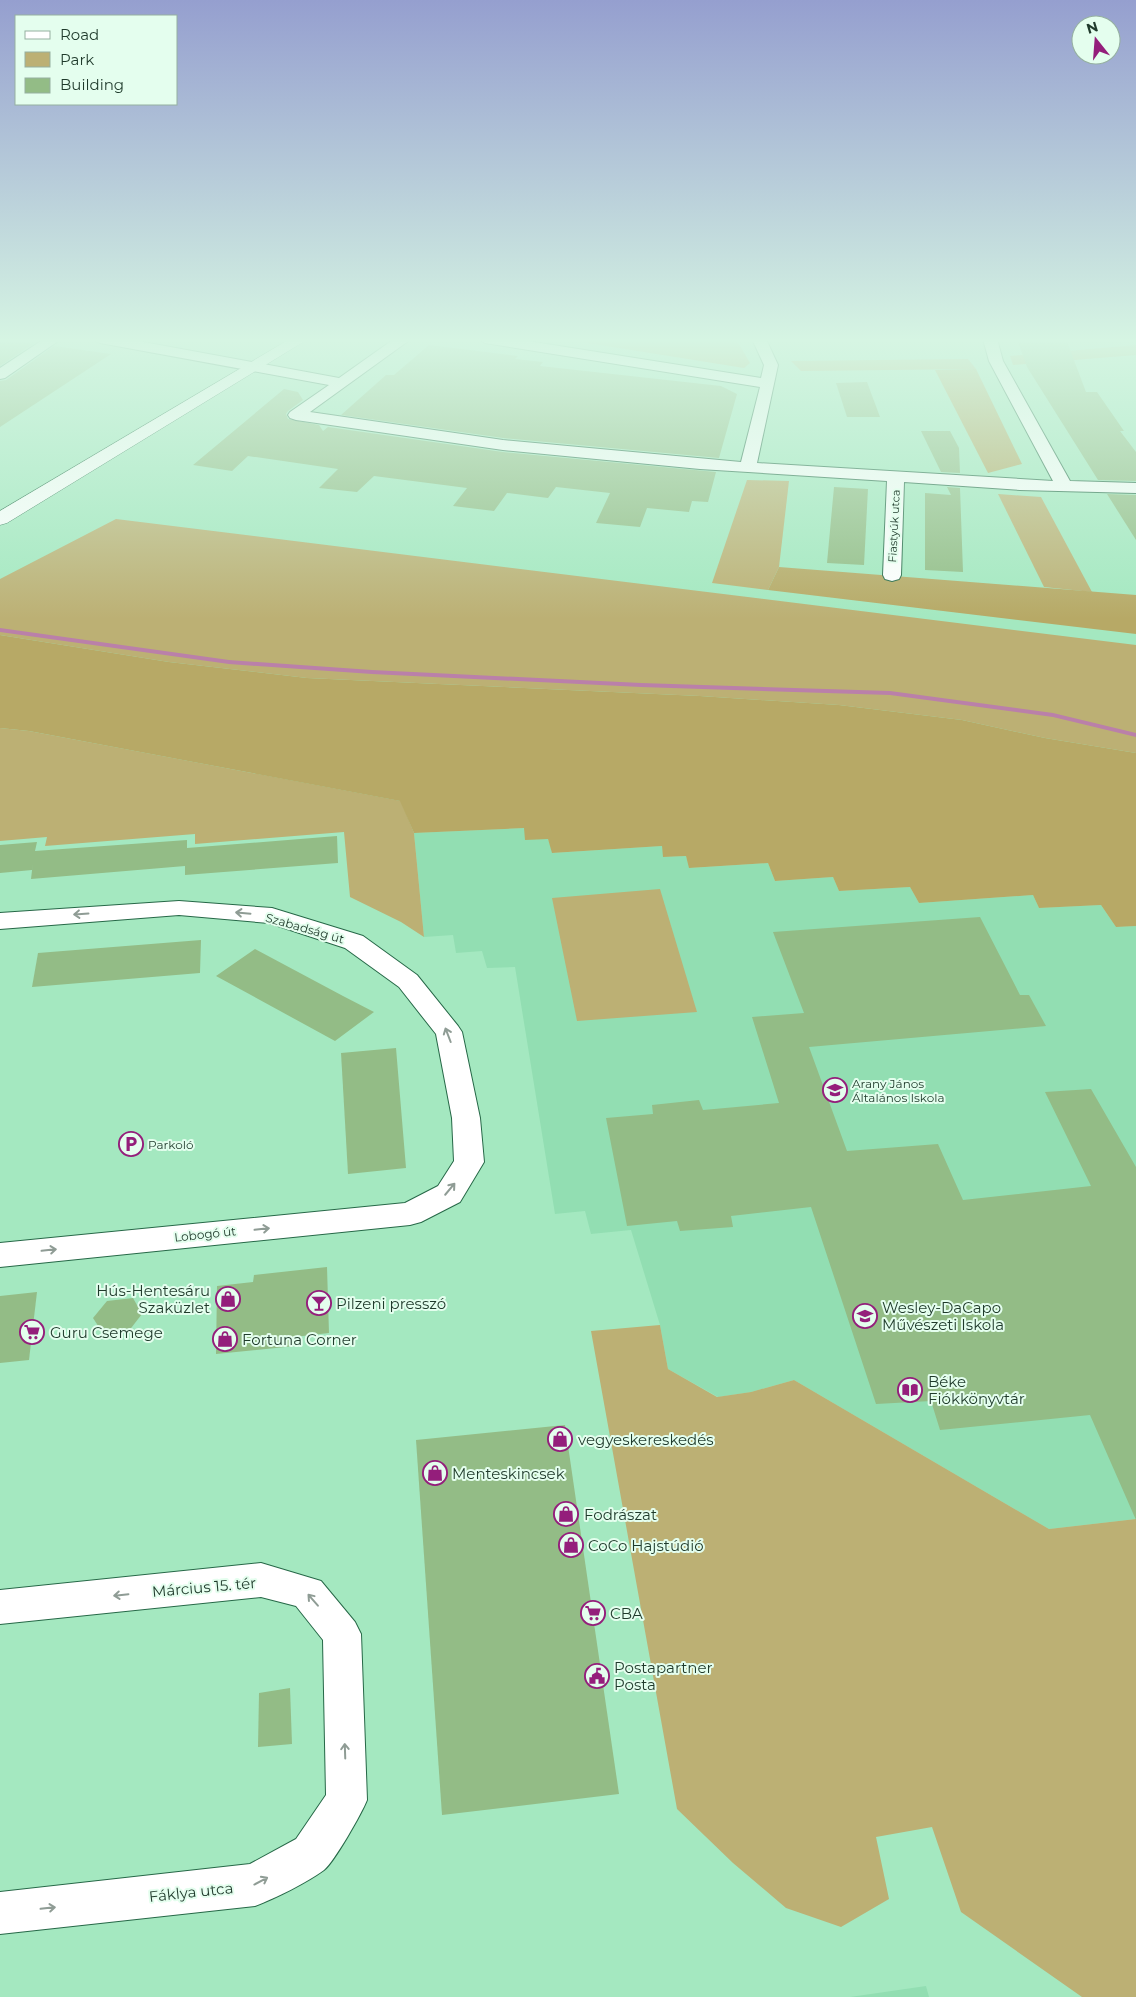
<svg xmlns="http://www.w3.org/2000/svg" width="1136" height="1997" viewBox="0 0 1136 1997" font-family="Montserrat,sans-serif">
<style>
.built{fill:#92deb2}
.green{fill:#bcb074}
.forest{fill:#b7a966}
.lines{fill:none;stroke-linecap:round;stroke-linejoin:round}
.stream{fill:#ba80a9;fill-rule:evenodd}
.building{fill:#93bc86}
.street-casing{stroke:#266847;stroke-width:2}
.secondary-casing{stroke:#266847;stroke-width:1}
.street{fill:#fff;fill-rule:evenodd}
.secondary{fill:#fff;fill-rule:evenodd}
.oneway{stroke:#8f9c95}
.labels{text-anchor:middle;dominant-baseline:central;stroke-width:4;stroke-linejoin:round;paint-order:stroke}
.far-street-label{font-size:11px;fill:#1f3a2b;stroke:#e4feee}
.street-label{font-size:12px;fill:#1f3a2b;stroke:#e4feee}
.poi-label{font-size:12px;fill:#1f3a2b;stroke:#e4feee;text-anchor:start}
.near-poi-label{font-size:15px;fill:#1f3a2b;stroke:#e4feee;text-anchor:start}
.near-street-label{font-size:15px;fill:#1f3a2b;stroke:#e4feee}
</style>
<rect width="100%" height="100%" fill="#a4e8c0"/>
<g class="built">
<path d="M524 828 548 839 553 853 662 846 664 857 686 856 690 868 768 863 775 881 833 877 839 891 910 887 919 903 1033 895 1039 908 1101 905 1116 927 1136 926V1519L1049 1529 794 1380 751 1392 718 1397 668 1369 660 1325 631 1230 591 1234 585 1211 555 1214 515 967 487 968 482 951 456 953 453 935 424 937 414 833Z"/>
<path d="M926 1986 929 1997H850Z"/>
</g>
<g class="green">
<path d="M736 339 750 363 744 368 569 340Z"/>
<path d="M1136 345V355L1013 365 1010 356Z"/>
<path d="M968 359 976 369 801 371 791 361Z"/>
<path d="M747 480 789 481 779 567 768 590 712 583Z"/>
<path d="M998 494 1041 497 1092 592 1044 587Z"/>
<path d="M116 519 1136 645V753L1045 738 962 720 839 705 700 696 307 678 169 662 0 635V579Z"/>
<path d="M0 728 29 731 401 801 414 833 424 937 401 922 350 897 344 832 195 844V834L45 846 47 837 0 841Z"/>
<path d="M660 889 697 1012 577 1021 552 898Z"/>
<path d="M660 1325 668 1369 717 1397 751 1392 794 1380 1049 1529 1136 1519V1997H1082L961 1912 932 1827 876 1837 889 1899 841 1927 786 1908 733 1863 677 1809 591 1331Z"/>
</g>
<g class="forest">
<path d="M976 369 1022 464 988 473 935 370Z"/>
<path d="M779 567 1136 595V634L768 590Z"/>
<path d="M0 635 169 662 307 678 700 696 839 705 962 720 1045 738 1136 753V926L1116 927 1101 905 1039 908 1033 895 919 903 910 887 839 891 833 877 775 881 768 863 689 868 686 856 663 857 662 846 552 853 548 839 525 840 524 828 414 833 400 801 29 731 0 728Z"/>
</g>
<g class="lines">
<path class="stream" d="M0 628 229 660 372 670 641 683 890 691 1053 713 1136 733V737L1053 717 890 695 641 687 372 674 229 664 0 632Z"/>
</g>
<g class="building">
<path d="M0 339H1L33 344 0 366Z"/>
<path d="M1017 339H1066L1086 392H1097L1124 431H1120L1136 452V481L1098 480 1027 367Z"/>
<path d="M429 345 518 356 515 359 543 362 540 366 721 386 737 394 719 458 503 438 341 415 386 375H394Z"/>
<path d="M54 346 111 354 0 427V381L6 380Z"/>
<path d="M867 382 880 417H847L836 383Z"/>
<path d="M284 389 298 392 303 400 288 411 286 414 288 419 319 425 323 431 328 427 503 452 716 472 708 502 692 501 689 512 647 508 640 527 596 523 610 493 556 487 548 498 507 493 494 511 453 506 467 488 374 476 357 492 319 488 338 469 248 456 232 471 193 465Z"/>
<path d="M921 431H950L959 448 960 473 941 472Z"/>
<path d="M834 487 868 489 864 565 827 563Z"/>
<path d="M947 487 960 488 963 572 925 570V493L951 495Z"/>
<path d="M1107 494 1136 495V540Z"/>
<path d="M337 836 338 863 185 875V866L31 879 33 862 32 870 0 873V845L37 842 35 851 187 840V848Z"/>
<path d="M980 917 1020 995H1029L1046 1026 809 1047 847 1151 938 1144 963 1200 1091 1186 1045 1092 1091 1089 1136 1167V1520L1090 1415 940 1430 931 1401 876 1404 811 1207 731 1216 733 1227 680 1231 677 1221 627 1226 606 1118 653 1114 652 1105 699 1100 703 1110 779 1103 752 1017 804 1013 773 932Z"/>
<path d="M201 940 200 973 32 987 38 953Z"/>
<path d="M255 949 343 996 374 1012 335 1041 216 976Z"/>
<path d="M396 1048 406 1168 348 1174 341 1053Z"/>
<path d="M327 1267 329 1333 294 1337 295 1346 216 1354 217 1286 253 1282 254 1275Z"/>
<path d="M37 1292 29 1360 0 1363V1296Z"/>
<path d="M133 1298 142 1314 128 1332 104 1335 93 1318 107 1301Z"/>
<path d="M565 1425 619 1794 442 1815 416 1440Z"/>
<path d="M290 1688 292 1744 258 1747 259 1693Z"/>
</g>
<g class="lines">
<defs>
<g id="street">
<path d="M44 339H61L5 378 0 379V368Z"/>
<path d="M93 339H127L339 378 394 339H411L310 412 503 440 741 462 760 387 485 343 478 339H515L761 378 764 365 752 339H766L778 365 757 463 1053 481 989 361 983 339H997L1003 361 1070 481 1136 483V493L1020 490 904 482 901 575 899 579 892 581 885 579 883 575 887 481 700 469 503 450 296 420 290 418 288 415 290 412 329 385 100 343Z"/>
<path d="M179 901 272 908 363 936 417 975 458 1026 462 1032 480 1118 484 1162 460 1202 421 1222 410 1225 0 1267V1243L405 1203 438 1186 454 1161 452 1118 436 1034 399 987 345 948 269 923 179 915 0 929V913Z"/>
<path d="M261 1563 321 1581 355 1622 361 1634 367 1800C362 1813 334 1862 324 1870 306 1883 276 1898 255 1906L0 1934V1892L250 1864 296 1839 326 1795 323 1640 296 1606 261 1597 0 1624V1590Z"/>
</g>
<path id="secondary" d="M290 339H308L7 523 0 525V511Z"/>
</defs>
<use href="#street" class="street-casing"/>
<use href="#secondary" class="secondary-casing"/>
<use href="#street" class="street"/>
<use href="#secondary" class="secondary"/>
</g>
<defs><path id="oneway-shaft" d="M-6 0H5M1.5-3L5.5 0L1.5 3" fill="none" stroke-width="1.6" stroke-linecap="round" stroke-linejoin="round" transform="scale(1.25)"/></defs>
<g class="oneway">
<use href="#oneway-shaft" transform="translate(243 913) rotate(-175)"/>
<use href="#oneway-shaft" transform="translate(81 914) rotate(176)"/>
<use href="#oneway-shaft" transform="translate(448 1035) rotate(-111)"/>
<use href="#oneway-shaft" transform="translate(450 1189) rotate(-50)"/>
<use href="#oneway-shaft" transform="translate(262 1229) rotate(-6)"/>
<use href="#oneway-shaft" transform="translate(49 1250) rotate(-6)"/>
<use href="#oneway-shaft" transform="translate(121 1595) rotate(174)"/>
<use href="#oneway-shaft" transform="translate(313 1600) rotate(-131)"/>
<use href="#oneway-shaft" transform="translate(345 1751) rotate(-92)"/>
<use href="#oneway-shaft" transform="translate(261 1881) rotate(-28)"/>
<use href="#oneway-shaft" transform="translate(48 1908) rotate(-6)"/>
</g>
<linearGradient id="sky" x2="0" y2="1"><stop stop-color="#959fcf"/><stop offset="0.55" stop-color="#d6f5e3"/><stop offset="1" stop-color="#d6f5e3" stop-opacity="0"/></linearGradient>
<rect width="1136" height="619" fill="url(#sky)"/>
<defs>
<symbol id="school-ring" viewBox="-11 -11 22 22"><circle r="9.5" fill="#e4feee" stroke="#941e7b" stroke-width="1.5"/><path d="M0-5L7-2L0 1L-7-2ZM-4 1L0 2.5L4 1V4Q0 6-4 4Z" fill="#941e7b"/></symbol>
<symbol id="parking-ring" viewBox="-11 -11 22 22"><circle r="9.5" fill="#e4feee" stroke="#941e7b" stroke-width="1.5"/><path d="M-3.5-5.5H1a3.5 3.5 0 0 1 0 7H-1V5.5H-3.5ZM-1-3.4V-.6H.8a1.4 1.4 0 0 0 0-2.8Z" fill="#941e7b"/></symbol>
<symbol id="shop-ring" viewBox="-11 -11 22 22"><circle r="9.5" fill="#e4feee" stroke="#941e7b" stroke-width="1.5"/><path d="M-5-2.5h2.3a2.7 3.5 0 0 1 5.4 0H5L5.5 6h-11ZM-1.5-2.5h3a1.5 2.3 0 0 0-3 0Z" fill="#941e7b"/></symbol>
<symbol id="bar-ring" viewBox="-11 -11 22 22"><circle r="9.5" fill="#e4feee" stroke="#941e7b" stroke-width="1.5"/><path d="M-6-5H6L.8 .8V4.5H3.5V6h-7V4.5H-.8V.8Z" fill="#941e7b"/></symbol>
<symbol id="supermarket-ring" viewBox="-11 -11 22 22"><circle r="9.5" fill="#e4feee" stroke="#941e7b" stroke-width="1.5"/><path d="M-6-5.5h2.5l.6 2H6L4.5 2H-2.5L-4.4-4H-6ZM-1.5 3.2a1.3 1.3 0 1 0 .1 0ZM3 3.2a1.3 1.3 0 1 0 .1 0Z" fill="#941e7b"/></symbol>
<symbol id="library-ring" viewBox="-11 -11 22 22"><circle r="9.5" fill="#e4feee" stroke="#941e7b" stroke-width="1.5"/><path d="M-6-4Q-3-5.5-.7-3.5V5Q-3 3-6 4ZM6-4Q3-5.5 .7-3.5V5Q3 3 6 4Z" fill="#941e7b"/></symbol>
<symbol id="civic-ring" viewBox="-11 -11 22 22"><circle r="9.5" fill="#e4feee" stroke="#941e7b" stroke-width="1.5"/><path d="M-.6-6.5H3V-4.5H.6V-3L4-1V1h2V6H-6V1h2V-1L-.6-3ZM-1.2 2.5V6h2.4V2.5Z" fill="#941e7b"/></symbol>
</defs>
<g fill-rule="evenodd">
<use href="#school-ring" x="821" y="1076" width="28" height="28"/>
<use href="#parking-ring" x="117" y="1130" width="28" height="28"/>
<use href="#shop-ring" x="214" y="1285" width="28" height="28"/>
<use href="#bar-ring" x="305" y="1289" width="28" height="28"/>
<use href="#school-ring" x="851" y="1302" width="28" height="28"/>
<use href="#supermarket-ring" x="18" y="1318" width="28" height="28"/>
<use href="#shop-ring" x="211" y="1325" width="28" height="28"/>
<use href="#library-ring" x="896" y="1376" width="28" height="28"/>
<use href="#shop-ring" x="546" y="1425" width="28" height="28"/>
<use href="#shop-ring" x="421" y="1459" width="28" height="28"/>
<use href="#shop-ring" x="552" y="1500" width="28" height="28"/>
<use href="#shop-ring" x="557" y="1531" width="28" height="28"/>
<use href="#supermarket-ring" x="579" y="1599" width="28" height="28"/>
<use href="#civic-ring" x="583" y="1662" width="28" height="28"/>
</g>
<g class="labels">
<g class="far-street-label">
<text transform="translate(894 526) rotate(-87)">Fiastyúk utca</text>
</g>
<g class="street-label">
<text transform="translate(305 928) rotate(16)">Szabadság út</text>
<text transform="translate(205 1234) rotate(-6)">Lobogó út</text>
</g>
<g class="poi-label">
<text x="852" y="1083">Arany János<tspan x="852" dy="14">Általános Iskola</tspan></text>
<text x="148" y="1144">Parkoló</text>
</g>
<g class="near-poi-label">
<text x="210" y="1290" text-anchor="end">Hús-Hentesáru<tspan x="210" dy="17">Szaküzlet</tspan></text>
<text x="336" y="1303">Pilzeni presszó</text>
<text x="882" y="1307">Wesley-DaCapo<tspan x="882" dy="17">Művészeti Iskola</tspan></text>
<text x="50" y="1332">Guru Csemege</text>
<text x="242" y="1339">Fortuna Corner</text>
<text x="928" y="1381">Béke<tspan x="928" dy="17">Fiókkönyvtár</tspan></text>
<text x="578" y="1439">vegyeskereskedés</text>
<text x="452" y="1473">Menteskincsek</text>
<text x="584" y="1514">Fodrászat</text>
<text x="588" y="1545">CoCo Hajstúdió</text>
<text x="610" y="1613">CBA</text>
<text x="614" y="1667">Postapartner<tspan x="614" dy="17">Posta</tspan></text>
</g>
<g class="near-street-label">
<text transform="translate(204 1587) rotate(-5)">Március 15. tér</text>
<text transform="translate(191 1892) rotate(-6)">Fáklya utca</text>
</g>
</g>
<rect x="15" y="15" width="162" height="90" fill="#e4feee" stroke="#95b0a0"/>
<rect x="25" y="31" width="25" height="8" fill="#ffffff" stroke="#95b0a0"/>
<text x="60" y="40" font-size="15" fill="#1f3a2b">Road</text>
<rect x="25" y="52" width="25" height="15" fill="#bcb074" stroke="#95b0a0"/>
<text x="60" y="65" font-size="15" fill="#1f3a2b">Park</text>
<rect x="25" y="78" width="25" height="15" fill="#93bc86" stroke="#95b0a0"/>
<text x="60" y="90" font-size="15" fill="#1f3a2b">Building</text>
<g transform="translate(1096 40) rotate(343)"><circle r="24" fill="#e4feee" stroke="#95b0a0"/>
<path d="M0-4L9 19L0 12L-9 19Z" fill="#941e7b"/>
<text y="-8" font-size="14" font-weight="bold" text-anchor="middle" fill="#1f3a2b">N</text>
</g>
</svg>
